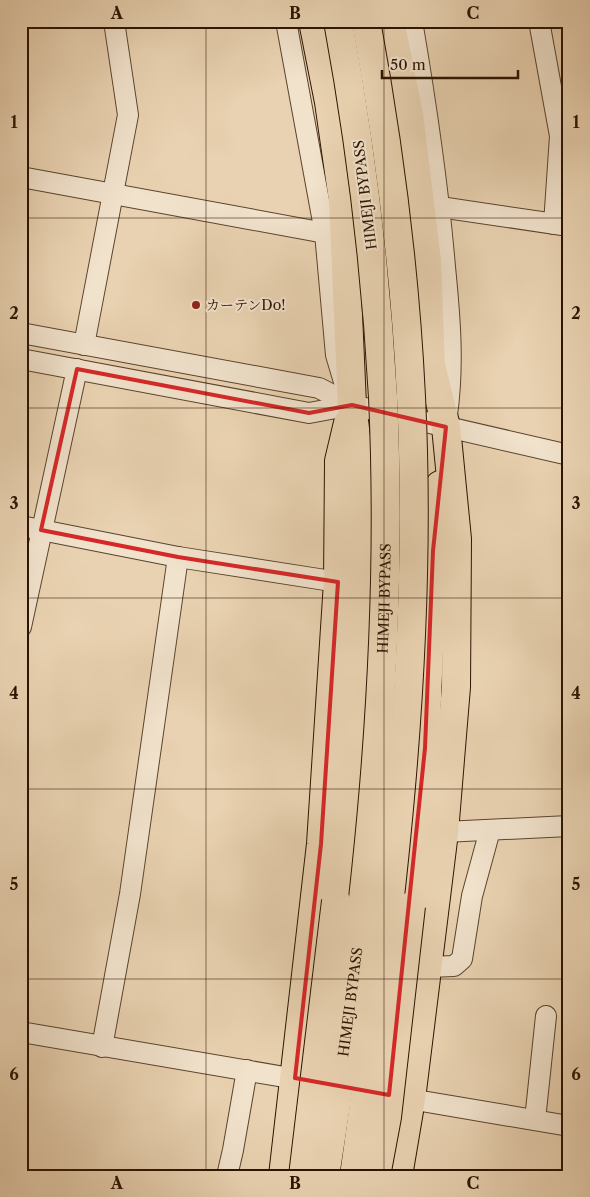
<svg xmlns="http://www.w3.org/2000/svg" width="590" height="1197" viewBox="0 0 590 1197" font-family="'Libre Caslon Text','Noto Serif JP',serif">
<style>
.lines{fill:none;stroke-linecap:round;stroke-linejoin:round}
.minor-casing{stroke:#5a442c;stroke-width:22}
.highway-casing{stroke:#2b1400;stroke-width:30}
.minor{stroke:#f1e2cc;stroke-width:20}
.highway{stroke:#e9d2b1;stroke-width:28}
.highway-bridge-casing{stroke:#2b1400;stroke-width:30;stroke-linecap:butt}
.highway-bridge{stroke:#e9d2b1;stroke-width:28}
.marked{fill:none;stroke:#d62828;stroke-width:4;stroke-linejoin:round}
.grid{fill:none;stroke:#2b1400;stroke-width:1;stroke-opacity:0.55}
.poi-dot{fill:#8f2418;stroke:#f1e2cc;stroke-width:2}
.labels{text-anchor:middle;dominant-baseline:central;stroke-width:4;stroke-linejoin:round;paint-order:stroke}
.street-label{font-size:14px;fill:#2b1400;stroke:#f1e2cc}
.poi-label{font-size:14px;fill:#2b1400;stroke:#f1e2cc;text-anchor:start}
.neatline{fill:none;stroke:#2b1400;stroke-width:2}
.grid-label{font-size:16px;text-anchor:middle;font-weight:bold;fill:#2b1400}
</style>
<rect width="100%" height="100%" fill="#e9d2b1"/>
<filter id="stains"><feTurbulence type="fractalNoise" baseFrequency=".004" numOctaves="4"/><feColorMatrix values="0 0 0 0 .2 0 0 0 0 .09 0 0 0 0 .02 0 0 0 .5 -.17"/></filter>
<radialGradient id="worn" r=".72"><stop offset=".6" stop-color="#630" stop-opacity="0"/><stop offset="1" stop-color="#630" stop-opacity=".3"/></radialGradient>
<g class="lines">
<defs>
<g id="minor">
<path d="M286 21 325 233 336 355 344 382"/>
<path d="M412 21C426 103 438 184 445 267 450 317 454 365 447 415"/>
<path d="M539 21 560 136 554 224"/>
<path d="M21 177 325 233"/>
<path d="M440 207 569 226"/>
<path d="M21 333 319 388 352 405 569 455"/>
<path d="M84 345 128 115 114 21"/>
<path d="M21 359 309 413 352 405"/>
<path d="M21 526 178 557 338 582"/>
<path d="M21 627 77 369"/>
<path d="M444 832 569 826"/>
<path d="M427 967 454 966 462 959 472 896 490 830"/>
<path d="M21 1032 308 1081"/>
<path d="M102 1047 130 894 178 557"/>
<path d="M398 1097 569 1126"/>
<path d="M535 1120 546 1016"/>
<path d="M227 1176 233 1150 247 1070"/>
</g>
<g id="highway">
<path d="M313 21 329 102 343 200 352 405 359 461 358 586 352 762 336 901"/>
<path d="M390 21 409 114 427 261 431 365 446 427 457 539 456 687 444 832 411 1099 398 1176"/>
<path d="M411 906 425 748 433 551 440 485"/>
<path d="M283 1176 321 844 338 582 339 461 348 423"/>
</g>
</defs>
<use href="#minor" class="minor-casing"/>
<use href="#highway" class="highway-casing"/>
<use href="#minor" class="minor"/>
<use href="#highway" class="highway"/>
<defs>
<g id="highway-bridge">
<path d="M303 1176 336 901"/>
<path id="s1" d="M325 1176C366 919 395 657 383 397 376 271 361 146 338 21"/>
<path d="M354 1176C390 918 424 658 411 397 405 271 389 146 366 21"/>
<path d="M376 1176 387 1117 411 906"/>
</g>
</defs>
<use href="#highway-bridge" class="highway-bridge-casing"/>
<use href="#highway-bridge" class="highway-bridge"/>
</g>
<path class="marked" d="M77 369 309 413 352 405 446 427 433 551 425 748 389 1095 295 1078 321 844 338 582 178 557 41 530Z"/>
<path class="grid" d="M206 21V1176M384 21V1176M21 218H569M21 408H569M21 598H569M21 789H569M21 979H569"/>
<circle class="poi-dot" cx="196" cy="305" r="5"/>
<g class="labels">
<g class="street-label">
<text transform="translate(365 195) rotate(-97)">HIMEJI BYPASS</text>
<text stroke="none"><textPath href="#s1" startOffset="581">HIMEJI BYPASS</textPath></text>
<text stroke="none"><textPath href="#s1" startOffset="176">HIMEJI BYPASS</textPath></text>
</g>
<g class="poi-label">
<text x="206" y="305">カーテンDo!</text>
</g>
</g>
<rect width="590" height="1197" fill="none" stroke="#e9d2b1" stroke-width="55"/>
<path d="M382 70v8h136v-8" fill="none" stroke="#2b1400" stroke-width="2.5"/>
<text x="390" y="70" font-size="15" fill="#2b1400" stroke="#f1e2cc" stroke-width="4" paint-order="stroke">50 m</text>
<rect x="28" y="28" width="534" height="1142" class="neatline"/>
<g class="grid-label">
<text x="117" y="19">A</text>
<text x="295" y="19">B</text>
<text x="473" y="19">C</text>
<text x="14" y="128">1</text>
<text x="576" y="128">1</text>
<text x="14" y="319">2</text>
<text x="576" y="319">2</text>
<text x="14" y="509">3</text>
<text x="576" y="509">3</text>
<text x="14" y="699">4</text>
<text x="576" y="699">4</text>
<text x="14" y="890">5</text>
<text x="576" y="890">5</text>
<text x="14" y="1080">6</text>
<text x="576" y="1080">6</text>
<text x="117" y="1189">A</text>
<text x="295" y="1189">B</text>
<text x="473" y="1189">C</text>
</g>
<rect width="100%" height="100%" filter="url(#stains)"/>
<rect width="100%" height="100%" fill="url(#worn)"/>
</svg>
